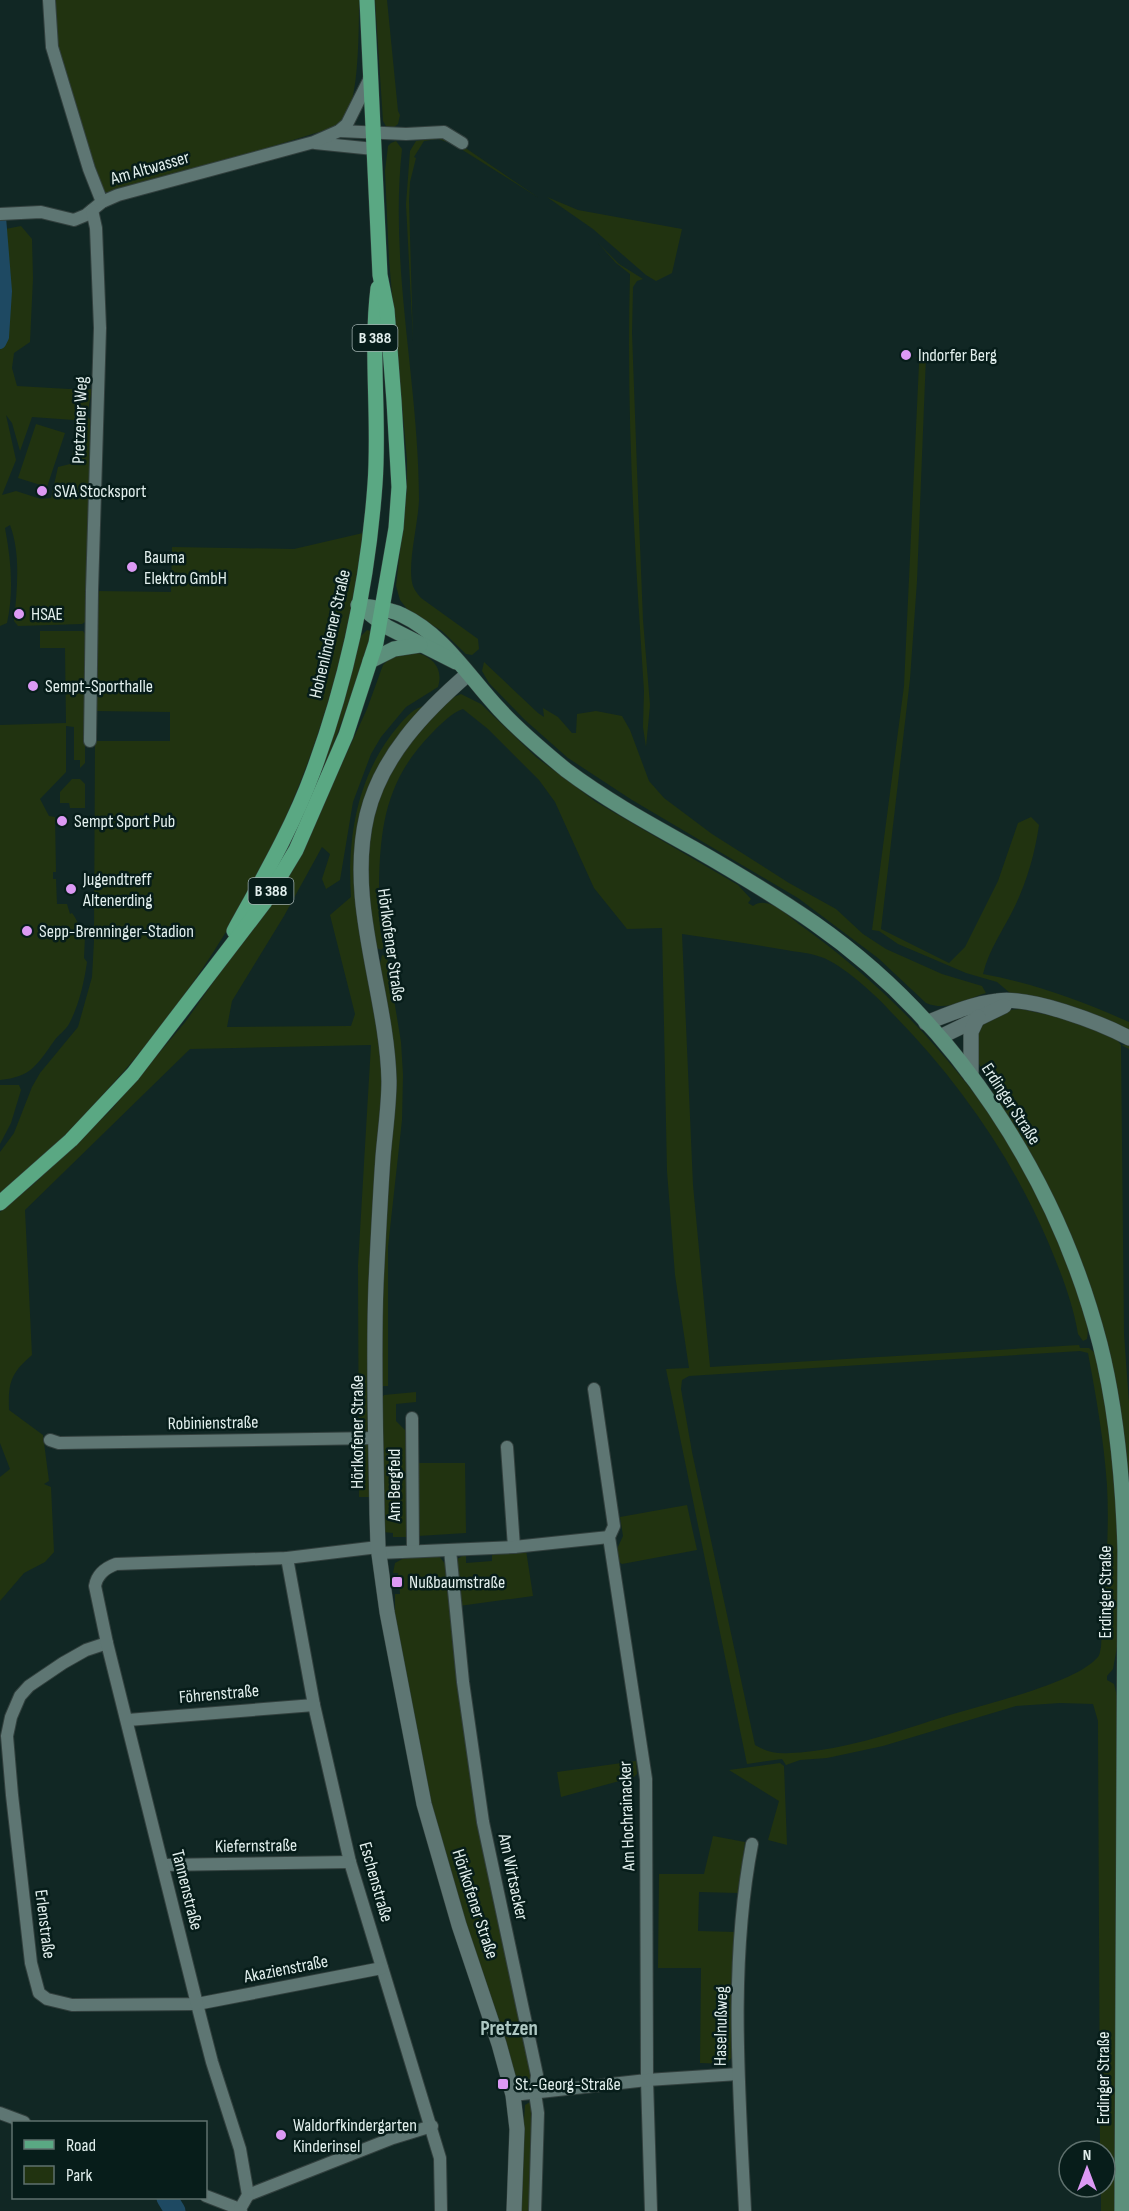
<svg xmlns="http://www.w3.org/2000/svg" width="1129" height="2211" viewBox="0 0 1129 2211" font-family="'Sofia Sans Condensed',sans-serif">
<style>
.green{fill:#213310;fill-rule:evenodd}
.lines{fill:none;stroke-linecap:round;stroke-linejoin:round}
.canal{stroke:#1e4962;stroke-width:12}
.river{stroke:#1e4962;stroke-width:21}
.minor-casing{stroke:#32403e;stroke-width:14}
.tertiary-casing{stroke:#32403e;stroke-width:16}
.secondary-casing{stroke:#32403e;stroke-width:16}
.primary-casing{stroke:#32403e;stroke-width:16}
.minor{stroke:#5e7673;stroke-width:12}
.tertiary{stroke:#5e7673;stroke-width:15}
.secondary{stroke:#5c8f7b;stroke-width:15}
.primary{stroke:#5aa883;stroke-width:15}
.poi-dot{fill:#dc99f4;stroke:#071d1a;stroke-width:2}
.labels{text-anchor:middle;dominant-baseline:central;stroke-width:5;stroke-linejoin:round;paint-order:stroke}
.shield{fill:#071d1a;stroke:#a0b0ae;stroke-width:1.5}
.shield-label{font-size:16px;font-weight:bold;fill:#e2efed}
.street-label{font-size:18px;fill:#e2efed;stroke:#071d1a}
.poi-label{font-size:18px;fill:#e2efed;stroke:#071d1a;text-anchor:start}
.quarter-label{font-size:21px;font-weight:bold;fill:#aec8c3;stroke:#071d1a}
</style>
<rect width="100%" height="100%" fill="#112724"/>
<g class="green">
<path d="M53 0H359C359 24 359 91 348 111 344 119 339 124 332 128L176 176 107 193 101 189 55 45Z"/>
<path d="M375 0H387L398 111 400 115 398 124 393 128H387L383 121Z"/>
<path d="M433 138 445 139 464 147 539 198 453 144 438 139 424 141 414 157 416 158 410 182 409 201 413 341 406 204 410 151 416 141Z"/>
<path d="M396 141 402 149C389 266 419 383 419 500 418 524 408 561 412 582 413 589 417 593 421 598L478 639 479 649 472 655 466 654 442 631 408 610 400 600 396 586 407 488V460L389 260 385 171 388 146 391 143Z"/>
<path d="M547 197 578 210 682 229 672 273 656 281 646 275 593 229Z"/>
<path d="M21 226 32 239 33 278 30 342 14 353 12 368 17 386 69 389H92L87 416 95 425 87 621 82 624 18 626 14 621C17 590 21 554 10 525L5 528C11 560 14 591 7 623L0 626V230ZM6 415 12 423 20 451 32 417 74 420 75 445 70 464 58 467 51 498 41 499 16 491 2 495 16 460Z"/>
<path d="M598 243 619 264 643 279 637 281 633 287 632 333 637 470 643 620 650 705 646 747 643 727 644 691C635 553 626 414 630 274L616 263Z"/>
<path d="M926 356 917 581 910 679 881 929 949 963 965 947 998 881 1018 823 1031 817 1039 825C1035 853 1027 881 1015 906 1004 929 989 949 983 974 1033 983 1082 1001 1129 1022V1032L1010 993 997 982 966 973 898 944 879 931 872 930 904 686 919 364 916 357Z"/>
<path d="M36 424 65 433 47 487 18 478Z"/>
<path d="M363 533C337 744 251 932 108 1089 75 1126 39 1163 0 1193V1152L14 1133 32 1087 40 1073 78 1027 92 977 94 941 95 741H170V712L95 711 96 591 171 592 172 547 294 549Z"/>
<path d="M367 630 371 631V636C346 715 317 792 279 865L360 637Z"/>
<path d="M40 631H83L85 634V763L80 768V760H74V727L66 726V772L40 799 49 816 55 817 56 872H53V879H56L57 904H67L70 914 72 913C79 922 79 929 85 936L84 958 87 962C84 983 79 1005 69 1024 65 1031 58 1035 54 1041 37 1065 31 1077 0 1080V725L66 723 65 648H40Z"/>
<path d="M414 652C432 656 444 668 438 687L406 707 381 737 371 754 353 802 340 880 326 889 322 879 330 854 322 847 284 916 232 1001 227 1027 351 1026 355 1014 330 915 351 897C347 835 358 772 400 724 406 717 415 707 425 706L363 805 383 1081 370 1497H359L358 1265 371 1045 190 1049 25 1210 32 1355C11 1373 8 1382 9 1410L43 1435 49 1481 44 1484 51 1487 54 1552 45 1562 24 1573 0 1601V1477L10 1469 0 1443V1212L35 1183 111 1110 186 1021 274 896 316 820 367 709 383 665 391 657Z"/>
<path d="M484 662 538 713 544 717 543 708 558 717 572 733H576L577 714 596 711 622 716 630 730 649 781 664 798 712 834 789 883 836 909 863 934 886 949 942 974 982 986 986 993C966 999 947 1012 926 1003L878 958 798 898 632 800 568 758 525 720 489 683 482 671Z"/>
<path d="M461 694 481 704 536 757 596 802 738 885 751 899 748 903 753 906C768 894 790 918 803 927 921 1012 1024 1134 1071 1274 1077 1294 1091 1319 1087 1339L1083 1341 1078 1334C1073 1303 1061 1273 1049 1244 1012 1157 958 1080 892 1013 877 996 842 964 821 957 811 953 797 952 786 950 751 944 717 939 682 934L693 1185 710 1367 1079 1345 1080 1348H1089L1095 1353 1110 1432 1118 1537 1117 1647 1113 1669 1107 1676V1680L1114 1684 1118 1700 1116 2211H1101V2187H1105V2151H1100L1098 1721 1093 1704 1060 1703 1016 1706 883 1746 827 1758 800 1760 786 1765 782 1759 747 1764 666 1369 689 1368 675 1275 667 1171 662 928 627 929 594 888 555 802 539 780 488 729 463 709C451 713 440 725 431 734 386 780 380 826 379 887 379 905 378 929 384 947L381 950 377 948 369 905 367 859 373 815 393 764 440 708 454 697ZM1080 1351 1088 1353C1096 1396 1104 1441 1107 1485 1110 1538 1104 1593 1101 1647 1100 1651 1100 1656 1096 1659 1073 1683 993 1702 960 1712 905 1728 848 1751 790 1753 776 1754 767 1752 755 1745L692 1452 681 1389 682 1380 689 1376Z"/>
<path d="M72 779H80L85 784V808H70L69 803H60V792Z"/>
<path d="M382 955 387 957 401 1042 403 1075 402 1120 388 1247V1386H381L380 1282 393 1111 379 968Z"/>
<path d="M1021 1009 1062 1018 1115 1037 1121 1045H1129V1049L1121 1045 1124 1334 1129 1403V1505L1105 1339 1002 1109 978 1062 974 1044 981 1024 1009 1010Z"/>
<path d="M0 1085H19L21 1090 11 1123 0 1144Z"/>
<path d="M416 1392V1402L396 1404V1421L408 1433V1537H393V1533L383 1532 381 1400 384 1395Z"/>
<path d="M418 1463H465L466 1533 418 1536Z"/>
<path d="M687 1505 697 1550 622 1564 619 1562 617 1549 623 1536 620 1517Z"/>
<path d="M526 1550 533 1596 459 1606 457 1559 466 1554V1563L492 1561V1552Z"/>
<path d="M439 1556 446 1565 453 1630 532 2072 531 2084C515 2088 513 2071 509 2060L439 1842 395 1629V1594H400L398 1573H393L395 1563 404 1558Z"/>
<path d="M636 1761 637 1774 634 1777 561 1797 557 1772Z"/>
<path d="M780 1763 784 1766 787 1845 768 1840 779 1801 729 1770Z"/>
<path d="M713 1836 745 1842 738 1893 699 1892 698 1931 736 1932 734 2055 726 2064 700 2063 701 1968H658L659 1874H704Z"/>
<path d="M530 2102 534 2106 530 2211H518L525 2105Z"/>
</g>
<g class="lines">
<path class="canal" d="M0 217 6 291 3 337 0 343"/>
<path class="river" d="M167 2198 175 2211"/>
<defs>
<g id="minor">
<path d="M49 0 52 47 89 169 102 202"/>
<path d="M339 131 406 134 444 132 462 143"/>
<path d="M315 143 374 149"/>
<path d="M0 214 41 212 74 220 86 215 102 202 118 195 314 142 339 131 347 124 370 78"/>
<path d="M90 741 92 591 100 328 96 228 92 210"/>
<path d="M594 1389 614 1526 609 1537 646 1779 647 2080 651 2211"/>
<path d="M412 1418 413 1551"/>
<path d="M50 1440 59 1443 376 1438"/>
<path d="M507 1447 514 1547"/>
<path d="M450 1550 463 1682 483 1822 537 2075 535 2093 538 2113 535 2211"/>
<path d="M379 1553 514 1547 609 1537"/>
<path d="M287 1558 314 1705 350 1862 440 2158 441 2211"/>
<path d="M107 1643 86 1650 63 1663 29 1686 20 1696 11 1717 7 1736 12 1795 31 1963 39 1993 47 1999 72 2005 197 2004 382 1968"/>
<path d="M128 1720 314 1705"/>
<path d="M163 1865 350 1862"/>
<path d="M513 2095 647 2080 738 2074"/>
<path d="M0 2113 24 2122"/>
<path d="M248 2195 393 2138 432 2126"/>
<path d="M206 2196 240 2209"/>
<path d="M745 2210C739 2088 729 1964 752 1844"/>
<path d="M241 2211 240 2209 248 2195 240 2149 212 2062 197 2004 107 1643 95 1586C97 1574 105 1568 116 1564L287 1558 378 1547"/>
</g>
<g id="tertiary">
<path d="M468 674C424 712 381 757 367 815 346 904 387 992 389 1081 389 1106 385 1132 383 1157 380 1200 378 1242 376 1284 373 1361 376 1438 377 1515L378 1547 387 1612 424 1804 459 1925 499 2044 513 2095 517 2129 514 2211"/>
<path d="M926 1023C949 1014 972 1004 997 1001 1030 996 1099 1022 1129 1038"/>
<path d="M940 1037 1004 1006"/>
<path d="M971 1076V1032L978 1017"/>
</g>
<g id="secondary">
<path d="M358 605C373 608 389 608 402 615 444 635 468 676 499 709 519 731 543 751 566 770 606 800 650 824 693 848 735 872 775 896 814 923 956 1022 1057 1178 1100 1344 1117 1411 1123 1481 1125 1550L1122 2211"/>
<path d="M370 614 387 627 456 662"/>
<path d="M370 661 394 649 420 645"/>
</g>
<g id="primary">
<path d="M234 931C262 880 293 827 313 772 347 680 368 581 375 484 380 418 370 353 378 288"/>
<path d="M0 1203 71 1140 133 1074 264 903 296 850 346 735 376 643 396 528 399 487 394 401 387 310 380 275 367 0"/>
</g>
</defs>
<use href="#minor" class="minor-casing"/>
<use href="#tertiary" class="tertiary-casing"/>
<use href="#secondary" class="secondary-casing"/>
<use href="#primary" class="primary-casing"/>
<use href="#minor" class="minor"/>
<use href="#tertiary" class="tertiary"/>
<use href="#secondary" class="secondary"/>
<use href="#primary" class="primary"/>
</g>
<g class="poi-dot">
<circle cx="906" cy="355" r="6"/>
<circle cx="42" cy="491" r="6"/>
<circle cx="132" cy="567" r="6"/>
<circle cx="19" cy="614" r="6"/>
<circle cx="33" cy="686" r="6"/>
<circle cx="62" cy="821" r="6"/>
<circle cx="71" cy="889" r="6"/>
<circle cx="27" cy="931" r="6"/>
<rect x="391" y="1576" width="12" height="12" rx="3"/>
<rect x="497" y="2078" width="12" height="12" rx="3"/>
<circle cx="281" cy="2135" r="6"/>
</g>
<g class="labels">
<g class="shield">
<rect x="352.5" y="325" width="45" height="26" rx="4.5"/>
<rect x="248.5" y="878" width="45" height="26" rx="4.5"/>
</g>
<g class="shield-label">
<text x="375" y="338">B 388</text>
<text x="271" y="891">B 388</text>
</g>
<g class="street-label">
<text transform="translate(150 168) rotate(-16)">Am Altwasser</text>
<text transform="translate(80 420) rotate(-88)">Pretzener Weg</text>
<text transform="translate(330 634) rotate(-77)">Hohenlindener Straße</text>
<text transform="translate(391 945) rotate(82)">Hörlkofener Straße</text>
<text transform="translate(1011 1104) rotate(57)">Erdinger Straße</text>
<text transform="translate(213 1423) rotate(-1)">Robinienstraße</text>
<text transform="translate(357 1432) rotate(-90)">Hörlkofener Straße</text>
<text transform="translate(394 1485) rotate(-90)">Am Bergfeld</text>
<text transform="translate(1105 1592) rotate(-90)">Erdinger Straße</text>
<text transform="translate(219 1694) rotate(-5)">Föhrenstraße</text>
<text transform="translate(627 1816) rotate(-92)">Am Hochrainacker</text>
<text transform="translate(256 1846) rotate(-1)">Kiefernstraße</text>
<text transform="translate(513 1877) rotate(78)">Am Wirtsacker</text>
<text transform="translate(376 1882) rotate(74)">Eschenstraße</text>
<text transform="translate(187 1890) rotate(76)">Tannenstraße</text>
<text transform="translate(475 1904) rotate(72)">Hörlkofener Straße</text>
<text transform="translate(45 1924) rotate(83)">Erlenstraße</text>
<text transform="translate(286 1969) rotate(-11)">Akazienstraße</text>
<text transform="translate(721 2026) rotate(-89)">Haselnußweg</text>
<text transform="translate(1103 2078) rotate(-90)">Erdinger Straße</text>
</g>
<g class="poi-label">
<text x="918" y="355">Indorfer Berg</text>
<text x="54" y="491">SVA Stocksport</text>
<text x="144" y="557">Bauma<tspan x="144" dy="21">Elektro GmbH</tspan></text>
<text x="31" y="614">HSAE</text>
<text x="45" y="686">Sempt-Sporthalle</text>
<text x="74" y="821">Sempt Sport Pub</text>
<text x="83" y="879">Jugendtreff<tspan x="83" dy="21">Altenerding</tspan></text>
<text x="39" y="931">Sepp-Brenninger-Stadion</text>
<text x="409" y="1582">Nußbaumstraße</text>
<text x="515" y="2084">St.-Georg-Straße</text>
<text x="293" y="2125">Waldorfkindergarten<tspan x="293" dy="21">Kinderinsel</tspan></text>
</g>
<g class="quarter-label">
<text x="509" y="2028">Pretzen</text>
</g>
</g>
<rect x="12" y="2121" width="195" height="78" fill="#071d1a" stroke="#5f716e" stroke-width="1.5"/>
<rect x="24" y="2140" width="30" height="9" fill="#5aa883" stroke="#5f716e" stroke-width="1.5"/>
<text x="66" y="2151" font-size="18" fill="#e2efed">Road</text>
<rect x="24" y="2166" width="30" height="18" fill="#213310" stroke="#5f716e" stroke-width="1.5"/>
<text x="66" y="2181" font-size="18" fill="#e2efed">Park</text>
<g transform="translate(1087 2169)"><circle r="28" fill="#071d1a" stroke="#5f716e" stroke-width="1.5"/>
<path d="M0-4.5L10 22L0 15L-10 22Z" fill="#dc99f4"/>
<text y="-9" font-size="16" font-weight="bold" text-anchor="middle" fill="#e2efed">N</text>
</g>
</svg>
